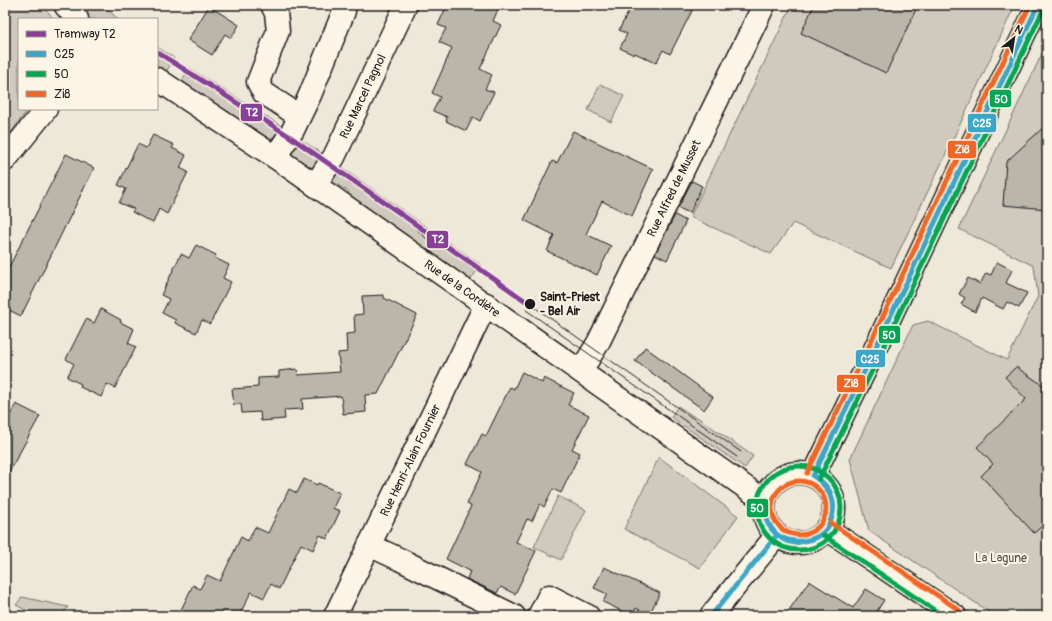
<svg xmlns="http://www.w3.org/2000/svg" width="1052" height="621" viewBox="0 0 1052 621" font-family="Pangolin,sans-serif">
<style>
.green{fill:#cfcabd;stroke:#76736c}
.building{fill:#bab6aa;stroke:#1c1c1c}
.lines{fill:none;stroke-linecap:round;stroke-linejoin:round}
.minor-casing{stroke:#1c1c1c;stroke-width:25}
.minor{stroke:#fcf5e5;stroke-width:22}
.tram{stroke:#1c1c1c;stroke-width:1}
.bus-1-casing{stroke:#fcf5e5;stroke-width:8}
.bus-2-casing{stroke:#fcf5e5;stroke-width:8}
.bus-3-casing{stroke:#fcf5e5;stroke-width:8}
.bus-1{stroke:#3aa6c9;stroke-width:5}
.bus-2{stroke:#00a651;stroke-width:5}
.bus-3{stroke:#f26522;stroke-width:5}
.tram-1-casing{stroke:#fcf5e5;stroke-width:8}
.tram-1{stroke:#873f98;stroke-width:5}
.stop-dot{fill:#1c1c1c;stroke:#fcf5e5;stroke-width:1.5}
.labels{text-anchor:middle;dominant-baseline:central;stroke-width:4;stroke-linejoin:round;paint-order:stroke}
.street-label{font-size:12px;fill:#1c1c1c;stroke:#fcf5e5}
.stop-label{font-size:12px;font-weight:bold;fill:#1c1c1c;stroke:#fcf5e5;text-anchor:start}
.park-label{font-size:12px;fill:#52504c;stroke:#fcf5e5}
.line-badge{stroke:#fcf5e5;stroke-width:1.5}
.badge-label{font-size:11px;text-anchor:middle;font-weight:bold;fill:#fff}
</style>
<rect width="100%" height="100%" fill="#eee8d9"/>
<filter id="ink" filterUnits="userSpaceOnUse"><feTurbulence type="fractalNoise" baseFrequency=".025" numOctaves="2"/><feDisplacementMap in="SourceGraphic" scale="8" xChannelSelector="R" yChannelSelector="G"/><feConvolveMatrix kernelMatrix="1 2 1 2 8 2 1 2 1" color-interpolation-filters="sRGB"/></filter>
<g filter="url(#ink)">
<g class="green">
<path d="M5 5H42L54 19H19V109H28L5 141Z"/>
<path d="M76 5H103L118 19H89Z"/>
<path d="M792 5H1015L955 135 891 268 793 223 771 254 690 217Z"/>
<path d="M1047 43V616H995L869 531 850 459 913 325 928 321 1007 360 1038 296 1034 266 959 229Z"/>
<path d="M157 47 174 58 165 74 157 69Z"/>
<path d="M189 68 283 127 271 144 180 84Z"/>
<path d="M600 84 624 96 611 122 588 110Z"/>
<path d="M300 139 323 154 311 171 288 156Z"/>
<path d="M342 168 481 265 469 282 346 196 349 192 332 181Z"/>
<path d="M678 406 696 418 697 417 753 456 745 468 671 417Z"/>
<path d="M659 457 738 516 700 568 624 529Z"/>
<path d="M558 496 586 510 561 560 534 547Z"/>
<path d="M22 597 68 607 61 616H37L16 605Z"/>
<path d="M78 611 104 616H74Z"/>
</g>
<g class="building">
<path d="M447 5H500L493 21 501 25 480 69 492 75 485 89 494 92 480 121 473 117 466 131 446 121 447 117 433 111 440 97 432 93 452 48 439 42 446 28 438 25Z"/>
<path d="M632 5H695L670 54 663 50 656 63 635 53 634 55 620 48 627 34 619 30Z"/>
<path d="M814 5H918L886 73 801 33Z"/>
<path d="M209 6 239 25 231 38 225 34 212 55 188 40Z"/>
<path d="M1047 124V209L1003 205 1006 162Z"/>
<path d="M573 131 653 169 632 216 602 201 586 234 611 246 597 275 547 251 554 235 524 220 552 161 557 163Z"/>
<path d="M153 135 174 145 172 148 186 155 180 168 188 172 167 214 159 209 153 223 132 212 134 209 119 203 126 189 118 185 138 144 146 148Z"/>
<path d="M66 154 94 168 21 316 5 308V275Z"/>
<path d="M692 181 702 186 690 213 678 208Z"/>
<path d="M675 215 686 221 667 260 655 254Z"/>
<path d="M196 245 216 255 215 258 229 265 223 278 231 282 210 324 202 320 196 333 175 323 176 320 162 313 169 299 161 295 181 254 189 258Z"/>
<path d="M997 262 1012 270 1006 283 1027 293 1019 308 1007 302 1003 309 982 298 975 312 961 304 965 298 959 294 968 278 980 284 986 273 991 275Z"/>
<path d="M384 295V298L417 315 378 394 365 395 366 412 343 414 341 396 302 399 303 409 284 410 285 419 261 421 260 412 242 413 241 404 234 405 232 389 258 387V378L279 377V371L297 369 298 375 340 372 338 353 347 352 346 334 355 333 354 315 363 314 362 296Z"/>
<path d="M101 309 121 320 120 322 134 329 128 343 136 347 115 388 107 384 101 397 80 387 81 384 67 377 74 364 66 359 86 319 94 323Z"/>
<path d="M645 347 713 397 704 410 635 361Z"/>
<path d="M1016 367 1047 388V522L1034 533 981 476 993 464 977 447 1026 399 1005 377Z"/>
<path d="M522 372 542 383 544 378 574 393 568 405 589 415 572 449 580 453 561 493 553 489 544 507 540 504 532 521 527 519 516 542 536 551 515 594 501 587 497 593 467 579 470 571 446 559 471 506 467 504 482 472 467 464 482 434 486 436 510 387 514 389Z"/>
<path d="M16 404 40 416 5 479V425Z"/>
<path d="M304 479 317 485 318 483 340 493 333 508 340 511 327 539 320 535 313 550 301 544 279 589 271 584 264 598 251 592 239 616H178L193 585 200 589 207 575 220 581 241 537 248 541 255 527 268 533 289 489 297 493Z"/>
<path d="M604 567 660 593 649 615 636 608 632 616 603 602 607 594 594 588Z"/>
<path d="M809 581 853 608 866 589 884 600 874 616H785Z"/>
</g>
<g class="lines">
<defs>
<g id="minor">
<path d="M65 5 77 19"/>
<path d="M272 5 276 13 278 31 258 82 264 93 299 116"/>
<path id="s1" d="M157 79 275 157 765 501"/>
<path d="M275 157 293 130 310 95 344 11 342 5"/>
<path d="M5 160 46 109"/>
<path id="s2" d="M315 185 334 157 406 5"/>
<path id="s3" d="M581 371 598 343 764 5"/>
<circle cx="799" cy="508" r="35"/>
<path d="M813 476 865 370 1038 5"/>
<path d="M827 529 955 616"/>
<path d="M369 545 399 559 514 616"/>
<path id="s4" d="M335 616 486 304"/>
<path d="M539 616 549 596 588 616"/>
<path d="M711 616 777 535"/>
</g>
</defs>
<use href="#minor" class="minor-casing"/>
<use href="#minor" class="minor"/>
<g class="tram">
<path d="M392 207 437 248"/>
<path d="M530 304 741 452"/>
<path d="M526 310 737 457"/>
</g>
<defs>
<g id="bus-1">
<path d="M813 476 865 370 1038 5"/>
<path d="M815 477C835 489 839 510 826 530"/>
<path d="M815 477C833 490 838 510 826 530"/>
<path d="M765 504C765 510 765 517 767 522 778 545 810 547 826 530"/>
<path d="M765 504C764 521 775 541 795 543 798 543 801 542 804 541 813 540 820 537 826 530"/>
<path d="M711 616 777 535"/>
</g>
<g id="bus-2">
<circle cx="799" cy="508" r="42"/>
<path d="M819 479 871 373 1044 8"/>
<path d="M823 535 943 616"/>
</g>
<g id="bus-3">
<path d="M807 473 859 367 1030 5"/>
<circle cx="799" cy="508" r="27"/>
<path d="M831 523 959 610"/>
</g>
</defs>
<use href="#bus-1" class="bus-1-casing"/>
<use href="#bus-2" class="bus-2-casing"/>
<use href="#bus-3" class="bus-3-casing"/>
<use href="#bus-1" class="bus-1"/>
<use href="#bus-2" class="bus-2"/>
<use href="#bus-3" class="bus-3"/>
<defs>
<path id="tram-1" d="M157 52 289 136 530 304"/>
</defs>
<use href="#tram-1" class="tram-1-casing"/>
<use href="#tram-1" class="tram-1"/>
</g>
</g>
<circle class="stop-dot" cx="530" cy="304" r="6"/>
<g class="labels">
<g class="street-label">
<text stroke="none"><textPath href="#s2" startOffset="101">Rue Marcel Pagnol</textPath></text>
<text stroke="none"><textPath href="#s3" startOffset="205">Rue Alfred de Musset</textPath></text>
<text stroke="none"><textPath href="#s1" startOffset="370">Rue de la Cordière</textPath></text>
<text stroke="none"><textPath href="#s4" startOffset="173">Rue Henri-Alain Fournier</textPath></text>
</g>
<g class="stop-label">
<text x="540" y="297">Saint-Priest<tspan x="540" dy="14">- Bel Air</tspan></text>
</g>
<g class="park-label">
<text x="1001" y="558">La Lagune</text>
</g>
</g>
<g class="line-badge">
<rect x="989" y="89" width="23" height="19" rx="4" fill="#00a651"/>
<rect x="240" y="103" width="23" height="19" rx="4" fill="#873f98"/>
<rect x="967" y="113" width="30" height="20" rx="4" fill="#3aa6c9"/>
<rect x="947" y="140" width="30" height="19" rx="4" fill="#f26522"/>
<rect x="426" y="230" width="23" height="19" rx="4" fill="#873f98"/>
<rect x="878" y="325" width="23" height="19" rx="4" fill="#00a651"/>
<rect x="855" y="349" width="31" height="19" rx="4" fill="#3aa6c9"/>
<rect x="836" y="374" width="30" height="19" rx="4" fill="#f26522"/>
<rect x="746" y="498" width="23" height="20" rx="4" fill="#00a651"/>
</g>
<g class="badge-label">
<text x="1001" y="103">50</text>
<text x="252" y="116">T2</text>
<text x="982" y="127">C25</text>
<text x="962" y="153">Zi8</text>
<text x="438" y="243">T2</text>
<text x="889" y="339">50</text>
<text x="870" y="363">C25</text>
<text x="851" y="387">Zi8</text>
<text x="757" y="512">50</text>
</g>
<rect width="1052" height="621" fill="none" stroke="#fcf5e5" stroke-width="20"/>
<rect x="10" y="10" width="1032" height="601" fill="none" stroke="#1c1c1c" stroke-width="1.5" filter="url(#ink)"/>
<rect x="18" y="18" width="140" height="92" fill="#fcf5e5" stroke="#a29e95"/>
<rect x="26" y="31" width="20" height="6" fill="#873f98" stroke="#a29e95"/>
<text x="54" y="38" font-size="12" fill="#1c1c1c">Tramway T2</text>
<rect x="26" y="51" width="20" height="6" fill="#3aa6c9" stroke="#a29e95"/>
<text x="54" y="58" font-size="12" fill="#1c1c1c">C25</text>
<rect x="26" y="71" width="20" height="6" fill="#00a651" stroke="#a29e95"/>
<text x="54" y="78" font-size="12" fill="#1c1c1c">50</text>
<rect x="26" y="91" width="20" height="6" fill="#f26522" stroke="#a29e95"/>
<text x="54" y="98" font-size="12" fill="#1c1c1c">Zi8</text>
<g transform="translate(1014 38) rotate(30)" stroke="#fcf5e5" stroke-width="3" paint-order="stroke">
<path d="M0-3L7 15L0 10L-7 15Z" fill="#1c1c1c"/>
<text y="-6" font-size="11" font-weight="bold" text-anchor="middle" fill="#1c1c1c">N</text>
</g>
</svg>
